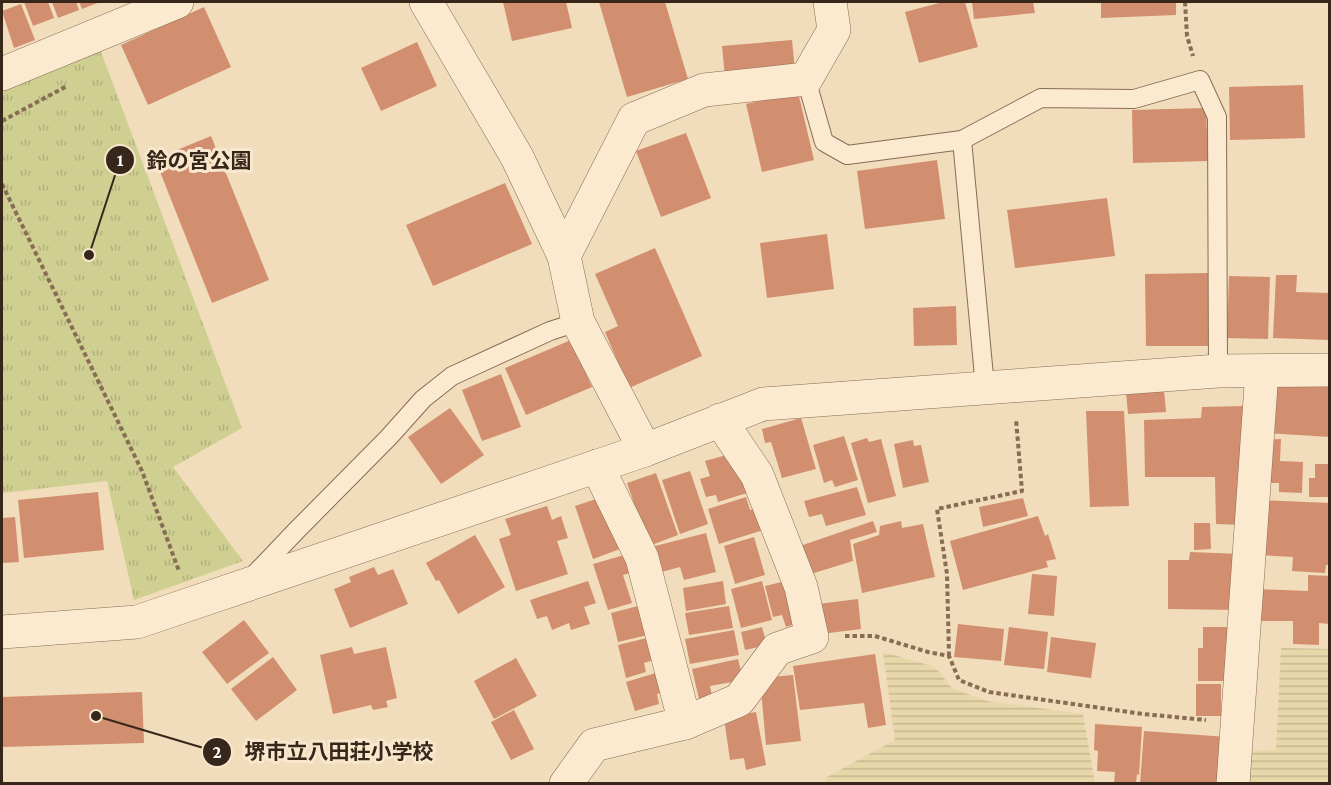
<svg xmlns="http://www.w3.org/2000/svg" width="1331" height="785" viewBox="0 0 1331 785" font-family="'Crimson Pro','Noto Sans JP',serif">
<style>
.farmland{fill:url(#farmland-rules)}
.grass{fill:url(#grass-tufts)}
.building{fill:#d28f6f}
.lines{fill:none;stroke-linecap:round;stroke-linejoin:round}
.service-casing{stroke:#896c54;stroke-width:20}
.minor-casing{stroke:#896c54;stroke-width:34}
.path{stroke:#896c54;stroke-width:4;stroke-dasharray:4.5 3;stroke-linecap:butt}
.service{stroke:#fbead0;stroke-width:18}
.minor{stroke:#fbead0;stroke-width:33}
.leader{fill:none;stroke:#37261a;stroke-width:2}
.callout-dot{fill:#37261a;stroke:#f8e7cc;stroke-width:2}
.mark-label{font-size:18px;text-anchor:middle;font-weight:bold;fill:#fff}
.callout-label{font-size:21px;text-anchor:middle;font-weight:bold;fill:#37261a;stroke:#f8e7cc;stroke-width:6;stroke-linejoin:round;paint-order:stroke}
</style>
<defs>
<pattern id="farmland-rules" width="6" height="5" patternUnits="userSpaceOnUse" patternTransform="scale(1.5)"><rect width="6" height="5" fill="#e7d7a9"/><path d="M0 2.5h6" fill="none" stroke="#c7b891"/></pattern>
<pattern id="grass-tufts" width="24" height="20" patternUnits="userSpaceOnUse" patternTransform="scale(1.5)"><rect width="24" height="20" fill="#cecf90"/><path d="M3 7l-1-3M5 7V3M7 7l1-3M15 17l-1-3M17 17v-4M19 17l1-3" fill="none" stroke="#b2b27c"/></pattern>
</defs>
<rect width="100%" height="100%" fill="#f1dcbc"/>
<g class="farmland">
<path d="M1281 648 1329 649V783L1246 784 1248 751 1276 750Z"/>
<path d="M883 652 935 667 952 688 987 701 1083 714 1095 783H826L825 778 895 740Z"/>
</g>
<path class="grass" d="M98 44 242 428 173 467 243 561 134 600 107 481 2 493V81Z"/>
<g class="building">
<path d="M24 2H48L54 18 33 26Z"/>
<path d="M52 2H76L79 10 58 18Z"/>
<path d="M79 2H100L82 9Z"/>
<path d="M503 2H566L572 28 512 41Z"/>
<path d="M599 2H665L688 79 627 97Z"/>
<path d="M943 2H965L978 47 919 63 905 12Z"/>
<path d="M972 2H1033L1035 13 974 19Z"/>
<path d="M1101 2H1176V15L1101 18Z"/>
<path d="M21 4 35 40 14 48 2 11Z"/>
<path d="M204 7 231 67 148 105 121 45Z"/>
<path d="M792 40 795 71 725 77 722 46Z"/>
<path d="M417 42 437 86 381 111 361 68Z"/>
<path d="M1303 85 1305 138 1230 140 1229 87Z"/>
<path d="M798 92 814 160 762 172 746 104Z"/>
<path d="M1206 108 1208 161 1133 163 1132 110Z"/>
<path d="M686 133 711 198 661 217 636 151Z"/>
<path d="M211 136 269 280 212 303 155 159Z"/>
<path d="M937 160 945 219 865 229 857 171Z"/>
<path d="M505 183 532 244 433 286 406 225Z"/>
<path d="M1107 198 1115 256 1015 268 1007 210Z"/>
<path d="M827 234 834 289 767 298 760 243Z"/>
<path d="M655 248 702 356 629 388 605 332 618 326 595 274Z"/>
<path d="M1209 273 1210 346H1146L1145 274Z"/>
<path d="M1276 275H1297L1296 292 1330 293V340L1273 338Z"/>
<path d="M1229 276 1270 277 1268 339 1227 338Z"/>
<path d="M956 306 957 345 914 346 913 308Z"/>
<path d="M571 340 592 387 526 415 505 368Z"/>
<path d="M501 374 521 427 482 441 462 390Z"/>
<path d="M1330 382V437L1265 433 1272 386Z"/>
<path d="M1164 390 1166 412 1128 414 1126 392Z"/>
<path d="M1244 406 1245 525 1216 524 1215 477H1145L1144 420 1201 418 1202 407Z"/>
<path d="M450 408 484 455 441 484 408 437Z"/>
<path d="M1086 411H1124L1129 506 1090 507Z"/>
<path d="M801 418 816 469 782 478 771 442 765 443 762 429Z"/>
<path d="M844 436 858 480 835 487 832 480 824 483 813 445Z"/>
<path d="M867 438 869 442 881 439 896 496 868 503 851 443Z"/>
<path d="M1281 439 1280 461 1303 462 1302 493 1279 492V483H1261L1263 440Z"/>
<path d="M913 440 914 446 921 445 929 482 903 488 894 444Z"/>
<path d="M730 454 739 467 747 493 718 502 716 495 706 497 700 479 710 476 705 461Z"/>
<path d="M1315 464H1330V497H1309V478H1315Z"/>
<path d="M690 471 708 524 680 534 662 480Z"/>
<path d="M656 473 678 535 649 546 627 483Z"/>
<path d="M857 487 866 515 826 526 822 514 809 517 804 501Z"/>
<path d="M98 492 104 550 24 558 18 500Z"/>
<path d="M602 497 620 549 593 559 575 506Z"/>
<path d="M746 497 750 510 759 507 766 529 719 544 708 509Z"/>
<path d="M1023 498 1028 516 983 527 979 507Z"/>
<path d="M1260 500 1330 503V565H1326L1325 573 1292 571 1293 557 1256 555Z"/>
<path d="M547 506 552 520 561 516 568 538 557 541 568 574 516 591 499 539 511 535 505 519Z"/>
<path d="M1038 516 1045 536 1048 534 1056 559 1046 561 1048 567 963 590 950 541Z"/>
<path d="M15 517 19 562 2 563V518Z"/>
<path d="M873 521 877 532 850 540 853 561 811 574 797 547Z"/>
<path d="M901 521 902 528 923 524 935 577 862 593 853 544 879 535 880 526Z"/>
<path d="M1194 523H1210L1211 549 1194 550Z"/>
<path d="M706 533 716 572 684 580 680 567 661 572 655 546Z"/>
<path d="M475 535 505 587 458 614 439 580 436 581 426 563Z"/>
<path d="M754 537 765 575 735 584 724 546Z"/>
<path d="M1190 552 1241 554 1239 610 1168 609V560H1189Z"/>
<path d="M624 555 630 573 623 575 632 603 608 610 593 564Z"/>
<path d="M374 567 378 575 393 569 408 604 350 628 334 589 351 582 349 577Z"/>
<path d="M1032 574 1057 576 1054 616 1028 614Z"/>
<path d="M1308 575 1330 576V624L1319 623V645L1293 644V621H1254L1255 589 1308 591Z"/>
<path d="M794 579 802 622 786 627 782 615 773 617 765 586Z"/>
<path d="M588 581 596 603 584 607 590 624 571 630 569 623 552 630 547 616 537 619 530 600Z"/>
<path d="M723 581 726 604 686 611 683 588Z"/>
<path d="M762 581 772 620 741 628 731 589Z"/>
<path d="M858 599 861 629 821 634 818 604Z"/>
<path d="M638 606 652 634 618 642 611 613Z"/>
<path d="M729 606 733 628 689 635 685 613Z"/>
<path d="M244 620 269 653 227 684 202 652Z"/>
<path d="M958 624 1004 629 1001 661 954 657Z"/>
<path d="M762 627 767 645 745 650 741 632Z"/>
<path d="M1009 627 1048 632 1044 669 1004 665Z"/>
<path d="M1203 627H1238V681H1198V648H1203Z"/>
<path d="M734 630 739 655 690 664 685 639Z"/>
<path d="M651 637 657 659 644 663 646 672 626 678 618 645Z"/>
<path d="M1051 637 1096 643 1091 678 1047 672Z"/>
<path d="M352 647 354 654 386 647 397 698 386 701 388 707 373 710 371 705 333 714 320 655Z"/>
<path d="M875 654 886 725 868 728 864 703 800 710 793 666Z"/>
<path d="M273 657 297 690 256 721 231 689Z"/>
<path d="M516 658 537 696 494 719 474 681Z"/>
<path d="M738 659 743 680 710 686 712 696 699 699 692 669Z"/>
<path d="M659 672 664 692 657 694 659 704 635 711 626 682Z"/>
<path d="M793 675 801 741 766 745 760 678Z"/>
<rect x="1196" y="684" width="25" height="32"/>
<path d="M142 692 144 743 2 747V697Z"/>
<path d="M514 710 534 749 511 760 491 722Z"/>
<path d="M756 712 766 765 746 770 744 758 730 760 724 718Z"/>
<path d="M1095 724 1142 727 1139 775 1137 774 1136 784H1114L1115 772 1097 771 1098 751 1094 750Z"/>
<path d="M1144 731 1228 737 1225 784H1140Z"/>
</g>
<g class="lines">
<defs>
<g id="service">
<path d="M806 79 824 142 847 155 962 140 1041 98 1134 99 1200 80 1217 117 1218 371"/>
<path d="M962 140 985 387"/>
<path d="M252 577 295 532 389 437 423 399 452 376 550 331 578 322"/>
</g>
<g id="minor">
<path d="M426 2 517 157 564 256"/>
<path d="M2 74 177 2"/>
<path d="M645 450 578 322 564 256 634 119 704 90 806 79 834 30 830 2"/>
<path d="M2 632 137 622 645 450 763 404 1218 371 1330 370"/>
<path d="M685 723 739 700 777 649 812 637 801 587 757 475 720 420"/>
<path d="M566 784 594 745 685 723 642 558 597 466"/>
<path d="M1233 784 1262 371"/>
</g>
</defs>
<use href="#service" class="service-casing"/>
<use href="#minor" class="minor-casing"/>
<g class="path">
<path d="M1185 2 1187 36 1193 56"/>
<path d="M2 121 67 86"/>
<path d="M2 184 142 471 179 571"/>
<path d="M845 636H875L928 652 949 656 959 680 989 692 1143 714 1206 720"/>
<path d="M949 656 947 574 937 509 1022 491 1016 419"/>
</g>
<use href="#service" class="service"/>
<use href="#minor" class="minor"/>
</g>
<path class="leader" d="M89 255L120 160M96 716L217 752"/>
<g class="callout-dot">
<circle cx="89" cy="255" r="6"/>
<circle cx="96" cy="716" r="6"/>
<circle cx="120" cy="160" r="15"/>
<circle cx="217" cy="752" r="15"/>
</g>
<g class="mark-label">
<text x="120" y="166">1</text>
<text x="217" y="758">2</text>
</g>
<g class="callout-label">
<text x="199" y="168">鈴の宮公園</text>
<text x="339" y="759">堺市立八田荘小学校</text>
</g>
<rect width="1331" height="785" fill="none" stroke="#37261a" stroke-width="6"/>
</svg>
